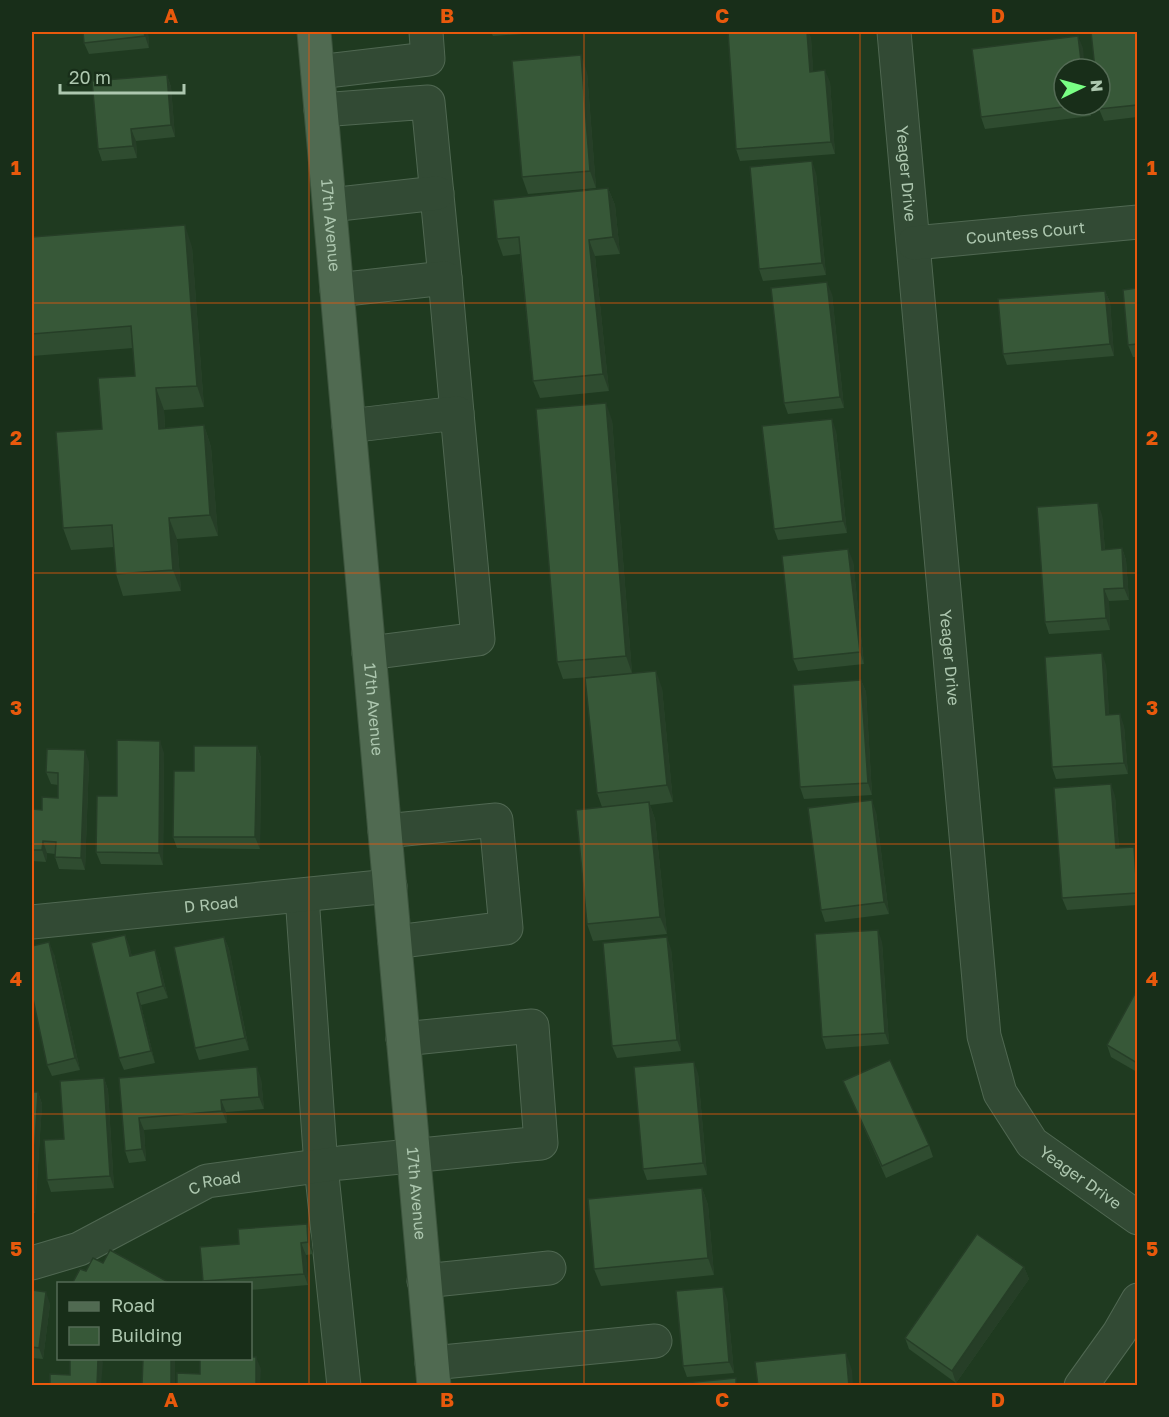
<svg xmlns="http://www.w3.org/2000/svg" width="1169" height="1417" viewBox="0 0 1169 1417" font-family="'Golos Text',sans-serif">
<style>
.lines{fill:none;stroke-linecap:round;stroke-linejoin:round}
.minor-casing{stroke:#506852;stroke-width:35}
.major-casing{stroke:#3c543d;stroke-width:35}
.minor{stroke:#324a34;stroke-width:33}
.major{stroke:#506a51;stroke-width:33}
.wall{fill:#2f4c30}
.shaded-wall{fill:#263e27}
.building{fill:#375838;stroke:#263e27;stroke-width:1.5}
.grid{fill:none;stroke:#e8590c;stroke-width:1.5;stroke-opacity:0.55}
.labels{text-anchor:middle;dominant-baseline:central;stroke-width:6;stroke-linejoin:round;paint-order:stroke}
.street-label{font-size:16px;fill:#adc7af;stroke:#182e19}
.neatline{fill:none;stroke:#e8590c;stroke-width:2}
.grid-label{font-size:20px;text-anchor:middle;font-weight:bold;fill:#e8590c}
</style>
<rect width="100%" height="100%" fill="#1f3a20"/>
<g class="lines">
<defs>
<g id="minor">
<path id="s1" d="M894 32 984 1036 1000 1093 1032 1143 1138 1218"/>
<path d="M318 72 428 59 426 32"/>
<path d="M321 110 428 102 445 278"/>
<path d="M330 205 437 193"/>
<path id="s2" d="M914 243 1138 222"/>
<path d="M337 290 445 278 457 413"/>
<path d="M349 426 457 413 478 639 369 653"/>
<path d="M385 831 496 820 506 928 395 942"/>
<path d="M302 896 321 1166 344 1386"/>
<path id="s3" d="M32 922 390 886"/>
<path id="s4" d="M32 1263 79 1249 207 1181 340 1163 541 1143 532 1026 403 1039"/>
<path d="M424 1281 549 1268"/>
<path d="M432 1363 655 1341"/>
<path d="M1081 1386 1119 1333 1138 1300"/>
</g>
<g id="major">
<path id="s5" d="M314 32 434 1386"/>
</g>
</defs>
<use href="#minor" class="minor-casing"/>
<use href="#major" class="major-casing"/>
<use href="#minor" class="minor"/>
<use href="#major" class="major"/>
</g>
<g class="wall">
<path d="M148 32 149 48 89 54 84 43Z"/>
<path d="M491 32H552L493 36Z"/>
<path d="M728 32H808L811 38 813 71 830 82 835 154 740 161 736 149Z"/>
<path d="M1137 32V117L1104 121 1099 109Z"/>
<path d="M1083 48 1064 105H1089L1091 116 985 129 981 117Z"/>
<path d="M587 72 596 188 528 194 522 177Z"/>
<path d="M167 75 171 87 175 137 136 141 137 158 102 161 98 149Z"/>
<path d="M816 173 826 275 763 281 759 269Z"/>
<path d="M608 188 615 205 620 254 595 256 609 391 540 398 533 381 520 254 503 256 497 239Z"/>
<path d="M32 237 192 247 204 407 164 410 165 428 204 425 211 447 218 536 177 539 181 591 123 596 116 574 114 547 71 550 63 528 102 429 135 376 133 348 32 356Z"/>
<path d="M1137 288V357H1133L1128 345Z"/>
<path d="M1105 291 1110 302 1114 356 1007 365 1003 354Z"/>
<path d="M832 294 844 408 788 414 784 403Z"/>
<path d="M612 420 632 673 662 688 673 802 650 805 655 819 667 934 593 941 587 924 602 807 597 793 617 675 563 679 557 662Z"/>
<path d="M836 431 847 533 778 540 774 529Z"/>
<path d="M1102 515 1105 550 1122 548 1126 560 1129 600 1109 601 1110 630 1049 634 1045 622Z"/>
<path d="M853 561 864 664 798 671 793 659Z"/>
<path d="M1106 665 1109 715 1124 726 1128 774 1056 779 1052 767Z"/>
<path d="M861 680 866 692 872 795 804 799 800 787Z"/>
<path d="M257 746 261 758 260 849 177 848 173 837 194 771Z"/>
<path d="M164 753 163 865 101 864 96 852Z"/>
<path d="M89 762 85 870 59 869 55 857V854L47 853 46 862 32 861V809L42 810 58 798V785L51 784 46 772Z"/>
<path d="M1115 796 1119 848 1137 857V905L1067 910 1062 898Z"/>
<path d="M876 812 889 914 825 922 821 910Z"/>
<path d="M125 935 132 956 155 950 159 962 168 998 141 1005 155 1063 124 1070 119 1058Z"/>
<path d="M224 937 229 949 249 1050 199 1060 195 1048Z"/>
<path d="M882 942 889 1044 826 1049 822 1037Z"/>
<path d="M671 949 681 1051 617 1058 612 1046Z"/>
<path d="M54 954 80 1070 52 1076 47 1065Z"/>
<path d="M1137 990V1072L1111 1057 1107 1045Z"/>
<path d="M698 1073 707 1175 647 1180 643 1169Z"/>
<path d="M104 1078 108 1090 114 1188 51 1192 47 1180 64 1139Z"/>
<path d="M119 1078 261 1079 264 1109 226 1112 227 1123 144 1130 146 1161 129 1163 125 1151Z"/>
<path d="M843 1081 929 1145 933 1157 886 1178 848 1092Z"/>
<path d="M32 1092H38L42 1104 35 1213H32Z"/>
<path d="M702 1188 708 1205 714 1275 601 1286 594 1269Z"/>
<path d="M307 1224 311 1236 313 1254 306 1255 308 1285 250 1290V1284H204L203 1281Z"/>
<path d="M1024 1267 1029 1279 956 1383 909 1349 905 1338Z"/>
<path d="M32 1290 50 1304 43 1359 32 1358Z"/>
<path d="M727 1299 734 1373 687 1377 683 1366Z"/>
</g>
<g class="shaded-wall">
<path d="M144 32H148L149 48 145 36Z"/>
<path d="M807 32H808L811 38 814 83 810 72Z"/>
<path d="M1078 36 1083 48 1085 69H1082Z"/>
<path d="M581 55 587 72 596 188 590 171Z"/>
<path d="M825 70 830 82 835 154 831 142Z"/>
<path d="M167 75 171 87 175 137 171 125Z"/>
<path d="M1087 105H1089L1091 116Z"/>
<path d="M131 129 136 141 137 158 133 146Z"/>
<path d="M812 161 816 173 826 275 822 263Z"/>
<path d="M608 188 615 205 620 254 613 237Z"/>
<path d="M185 225 192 247 204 407 197 386Z"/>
<path d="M589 240 595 256 609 391 603 374Z"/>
<path d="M827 282 832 294 844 408 840 397Z"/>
<path d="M1105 291 1110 302 1114 356 1110 344Z"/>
<path d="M156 388 164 410 166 450 159 429Z"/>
<path d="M606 403 612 420 632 673 626 656Z"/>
<path d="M832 419 836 431 847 533 843 521Z"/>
<path d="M204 425 211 447 218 536 210 515Z"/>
<path d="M1098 503 1102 515 1106 562 1102 550Z"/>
<path d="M169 518 177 539 181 591 173 570Z"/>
<path d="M1122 548 1126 560 1129 600 1124 588Z"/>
<path d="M848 549 853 561 864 664 860 652Z"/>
<path d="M1104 589 1109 601 1110 630 1106 618Z"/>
<path d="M1102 653 1106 665 1110 727 1106 715Z"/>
<path d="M656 671 662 688 673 802 667 785Z"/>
<path d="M861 680 866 692 872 795 868 783Z"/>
<path d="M1120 714 1124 726 1128 774 1124 763Z"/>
<path d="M160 741 164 753 163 865 159 853Z"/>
<path d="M257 746 261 758 260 849 255 837Z"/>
<path d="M85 750 89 762 85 870 81 858Z"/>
<path d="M1111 784 1115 796 1120 860 1116 848Z"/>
<path d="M872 800 876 812 889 914 884 902Z"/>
<path d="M649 802 655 819 667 934 660 917Z"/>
<path d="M43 841 47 853 46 862 42 850Z"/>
<path d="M1134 847 1137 857V894V893Z"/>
<path d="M878 930 882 942 889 1044 885 1033Z"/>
<path d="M125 935 130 947 134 968 130 956Z"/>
<path d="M224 937 229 949 249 1050 245 1038Z"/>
<path d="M667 937 671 949 681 1051 677 1040Z"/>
<path d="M49 942 54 954 80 1070 75 1058Z"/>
<path d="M155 950 159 962 168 998 163 986Z"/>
<path d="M137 993 141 1005 155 1063 151 1051Z"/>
<path d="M694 1062 698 1073 707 1175 703 1163Z"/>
<path d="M257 1067 261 1079 264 1109 259 1097Z"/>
<path d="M104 1078 108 1090 114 1188 110 1176Z"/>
<path d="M38 1092 42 1104 35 1213 32 1203V1191Z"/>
<path d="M221 1100 226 1112 227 1123 222 1111Z"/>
<path d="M139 1118 144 1130 146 1161 142 1149Z"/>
<path d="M702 1188 708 1205 714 1275 708 1258Z"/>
<path d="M307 1224 311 1236 313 1254 308 1242Z"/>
<path d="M301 1243 306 1255 308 1285 304 1274Z"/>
<path d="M1024 1267 1029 1279 956 1383 952 1371Z"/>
<path d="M723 1287 727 1299 734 1373 729 1362Z"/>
<path d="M46 1292 50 1304 43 1359 39 1348Z"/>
<path d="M846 1353 852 1370 853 1386H849Z"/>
<path d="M256 1357 261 1369 260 1386H256Z"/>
<path d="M98 1359H101L103 1362 101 1386H97Z"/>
<rect x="171" y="1359" width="4" height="27"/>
</g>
<g class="building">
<path d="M83 32H144L145 36 84 43Z"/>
<path d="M728 32H807L810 72 825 70 831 142 736 149Z"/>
<path d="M1091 32H1137V105L1099 109 1100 69H1095Z"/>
<path d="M1078 36 1082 69H1064V105H1079L981 117 972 49Z"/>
<path d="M581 55 590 171 522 177 512 61Z"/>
<path d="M167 75 171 125 131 129 133 146 98 149 92 81Z"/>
<path d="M812 161 822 263 759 269 750 167Z"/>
<path d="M608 188 613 237 589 240 603 374 533 381 519 237 497 239 493 200Z"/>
<path d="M185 225 197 386 156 388 159 429 204 425 210 515 169 518 173 570 116 574 112 525 63 528 56 432 102 429 98 378 135 376 131 326 32 334V237Z"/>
<path d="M827 282 840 397 784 403 771 288Z"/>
<path d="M1137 288V344L1128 345 1123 290Z"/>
<path d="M1105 291 1110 344 1003 354 998 299Z"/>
<path d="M606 403 626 656 557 662 536 409Z"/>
<path d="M832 419 843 521 774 529 762 426Z"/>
<path d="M1098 503 1102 550 1122 548 1124 588 1104 589 1106 618 1045 622 1037 507Z"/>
<path d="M848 549 860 652 793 659 782 556Z"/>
<path d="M1102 653 1106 715 1120 714 1124 763 1052 767 1045 657Z"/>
<path d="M656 671 667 785 597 793 585 678Z"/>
<path d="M861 680 868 783 800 787 793 685Z"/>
<path d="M117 740 160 741 159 853 96 852 97 796H117Z"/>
<path d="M194 746H257L255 837H173L174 771H194Z"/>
<path d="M47 749 85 750 81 858 55 857 56 842 43 841 42 850H32V809L42 810V797L58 798V773L46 772Z"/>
<path d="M1111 784 1116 848 1134 847 1137 893 1062 898 1054 788Z"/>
<path d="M872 800 884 902 821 910 808 808Z"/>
<path d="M649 802 660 917 587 924 576 810Z"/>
<path d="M878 930 885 1033 822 1037 815 934Z"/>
<path d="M125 935 130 956 155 950 163 986 137 993 151 1051 119 1058 91 943Z"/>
<path d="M224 937 245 1038 195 1048 174 947Z"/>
<path d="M667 937 677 1040 612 1046 603 943Z"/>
<path d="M49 942 75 1058 47 1065 32 994V946Z"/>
<path d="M1137 990V1063L1107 1045Z"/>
<path d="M890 1060 929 1145 882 1166 843 1081Z"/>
<path d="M694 1062 703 1163 643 1169 634 1067Z"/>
<path d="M257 1067 259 1097 221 1100 222 1111 139 1118 142 1149 125 1151 119 1078Z"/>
<path d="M104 1078 110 1176 47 1180 44 1140 64 1139 60 1081Z"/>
<path d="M32 1092H38L32 1191Z"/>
<path d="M702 1188 708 1258 594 1269 588 1199Z"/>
<path d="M307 1224 308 1242 301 1243 304 1274 203 1281 200 1247 239 1244 238 1229Z"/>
<path d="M977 1234 1024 1267 952 1371 905 1338Z"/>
<path d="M110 1250 168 1282 167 1284H72L80 1269 86 1271 93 1258 103 1263Z"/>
<path d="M723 1287 729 1362 683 1366 676 1291Z"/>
<path d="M32 1290 46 1292 39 1348 32 1347Z"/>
<path d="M846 1353 849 1386H758L755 1362Z"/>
<path d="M250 1357H256V1386H177V1373L200 1374V1359H250Z"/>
<path d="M70 1359H98L97 1386H50V1374L70 1375Z"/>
<path d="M143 1359H171V1386H126V1384L142 1385Z"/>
<path d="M736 1378V1386H654Z"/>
</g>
<path class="grid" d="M309 32V1386M584 32V1386M860 32V1386M32 303H1138M32 573H1138M32 844H1138M32 1114H1138"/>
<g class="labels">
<g class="street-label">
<text stroke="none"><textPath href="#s1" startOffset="142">Yeager Drive</textPath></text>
<text stroke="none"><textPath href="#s5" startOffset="194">17th Avenue</textPath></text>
<text stroke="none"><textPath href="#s2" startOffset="112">Countess Court</textPath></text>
<text stroke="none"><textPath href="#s1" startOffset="628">Yeager Drive</textPath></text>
<text stroke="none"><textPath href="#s5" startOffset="680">17th Avenue</textPath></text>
<text stroke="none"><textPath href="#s3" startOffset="180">D Road</textPath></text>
<text stroke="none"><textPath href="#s1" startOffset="1186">Yeager Drive</textPath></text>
<text stroke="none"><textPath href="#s4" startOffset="201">C Road</textPath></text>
<text stroke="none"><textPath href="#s5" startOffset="1166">17th Avenue</textPath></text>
</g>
</g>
<rect width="1169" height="1417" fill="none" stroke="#182e19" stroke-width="66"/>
<rect x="57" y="1282" width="195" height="78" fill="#182e19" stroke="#546b55" stroke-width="1.5"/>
<rect x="69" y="1302" width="30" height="9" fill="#506a51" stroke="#546b55" stroke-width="1.5"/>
<text x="111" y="1312" font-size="18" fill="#adc7af">Road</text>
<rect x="69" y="1327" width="30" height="18" fill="#375838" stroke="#546b55" stroke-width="1.5"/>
<text x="111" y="1342" font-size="18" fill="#adc7af">Building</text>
<g transform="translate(1082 87) rotate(85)"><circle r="28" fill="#182e19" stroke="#546b55" stroke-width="1.5"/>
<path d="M0-4.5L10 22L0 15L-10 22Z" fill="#79ff84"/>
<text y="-9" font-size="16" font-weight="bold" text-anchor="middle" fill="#adc7af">N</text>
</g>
<path d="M60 84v9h124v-9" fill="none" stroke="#adc7af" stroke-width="3"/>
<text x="69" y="84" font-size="18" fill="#adc7af" stroke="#182e19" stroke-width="4.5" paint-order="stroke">20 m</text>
<rect x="33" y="33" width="1103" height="1351" class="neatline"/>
<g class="grid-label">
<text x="171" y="23">A</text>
<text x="447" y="23">B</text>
<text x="722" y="23">C</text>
<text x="998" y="23">D</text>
<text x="16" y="175">1</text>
<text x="1152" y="175">1</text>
<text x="16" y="445">2</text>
<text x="1152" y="445">2</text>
<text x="16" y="715">3</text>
<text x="1152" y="715">3</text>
<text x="16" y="986">4</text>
<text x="1152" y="986">4</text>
<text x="16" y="1256">5</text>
<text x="1152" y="1256">5</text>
<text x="171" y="1407">A</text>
<text x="447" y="1407">B</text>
<text x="722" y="1407">C</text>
<text x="998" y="1407">D</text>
</g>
</svg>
